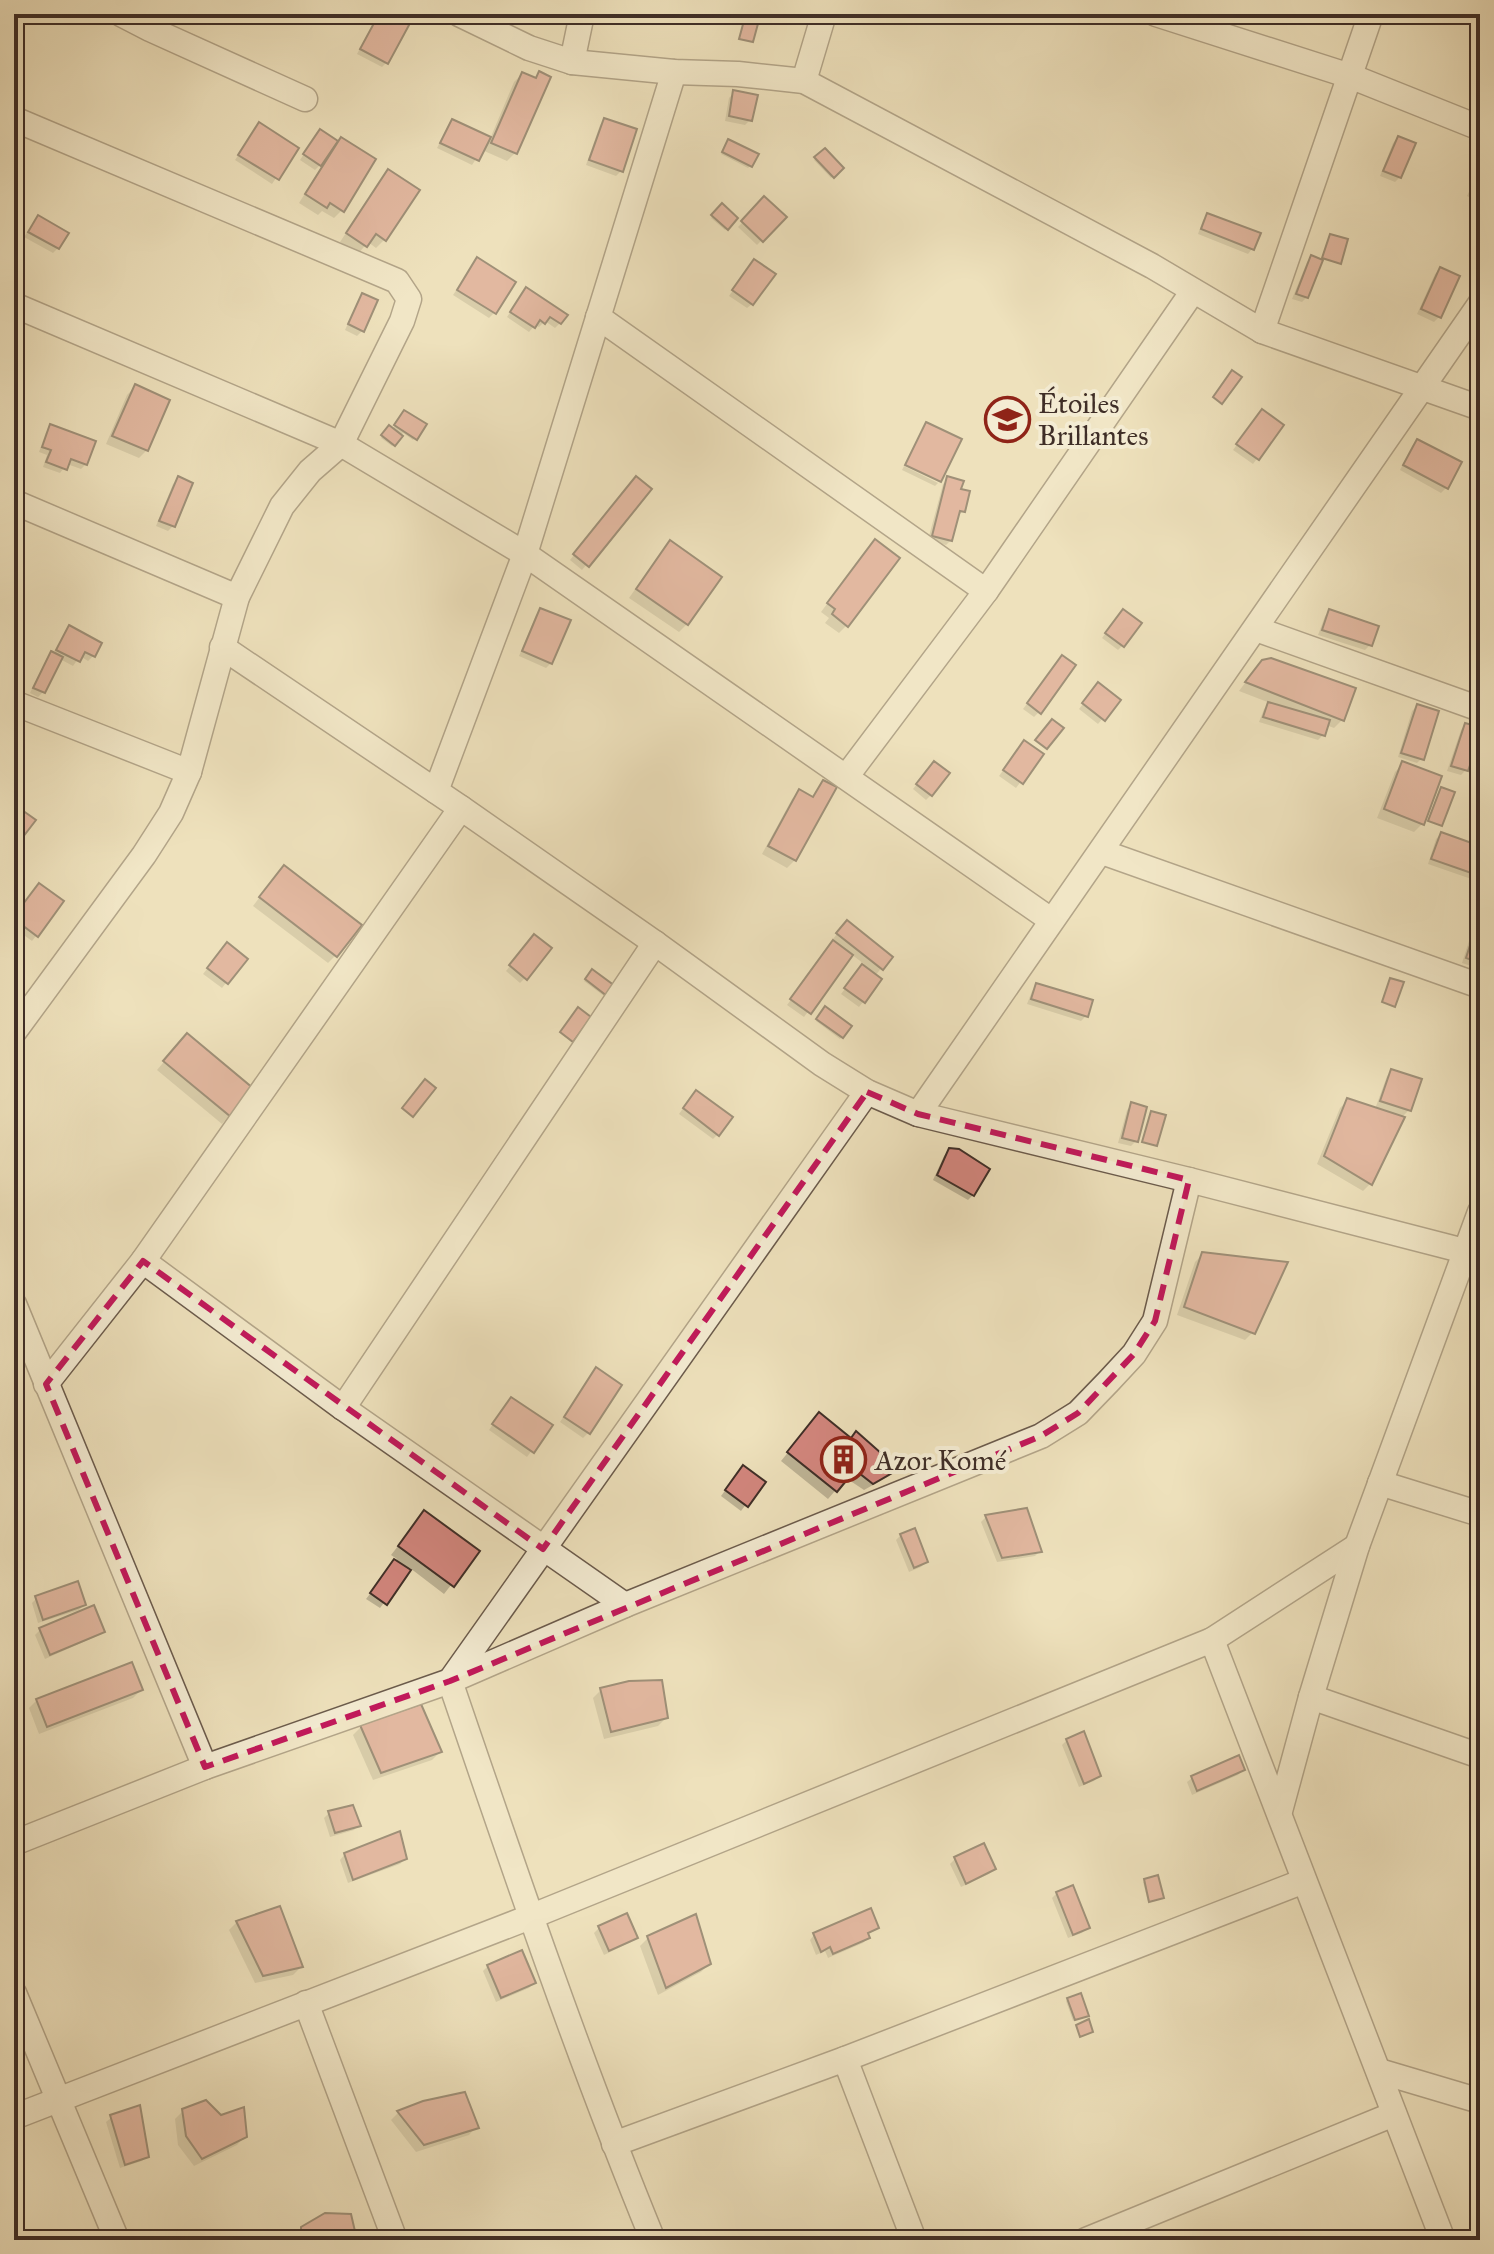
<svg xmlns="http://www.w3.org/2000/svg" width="1494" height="2254" viewBox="0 0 1494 2254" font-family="'IM FELL Great Primer',serif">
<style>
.shadow{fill:#0003}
.building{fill:#d3867e;stroke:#3f2e27;stroke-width:2}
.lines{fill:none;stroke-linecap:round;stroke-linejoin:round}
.minor-casing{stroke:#6b5b4c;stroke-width:27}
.minor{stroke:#f4ecd3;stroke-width:24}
.marked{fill:none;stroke:#c2185b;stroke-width:6;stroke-dasharray:16 10;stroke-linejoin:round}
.labels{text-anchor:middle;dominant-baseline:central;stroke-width:8;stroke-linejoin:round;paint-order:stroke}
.poi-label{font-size:28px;fill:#3f2e27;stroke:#f4ecd3;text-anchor:start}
</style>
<rect width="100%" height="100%" fill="#eee1bc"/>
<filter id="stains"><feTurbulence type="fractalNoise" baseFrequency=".0025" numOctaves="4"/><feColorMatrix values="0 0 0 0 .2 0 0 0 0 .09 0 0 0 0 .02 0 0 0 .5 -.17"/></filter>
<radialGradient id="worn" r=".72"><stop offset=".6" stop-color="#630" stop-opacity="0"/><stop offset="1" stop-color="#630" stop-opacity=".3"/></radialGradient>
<g class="shadow">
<path d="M253 14H268L263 18Z"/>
<path d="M378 14H413L387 62 382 67 357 54Z"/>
<path d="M522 74 534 79 539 74 515 153 507 161 482 150 472 165 437 148 448 126 453 121 490 139 514 82Z"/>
<path d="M734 93 750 120 745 125 725 121 729 98Z"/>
<path d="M605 120 621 171 616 176 586 165 600 125Z"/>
<path d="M255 130 296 148 272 184 235 160Z"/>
<path d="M315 137 331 150 342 140V210L334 218 322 211 318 215 299 203 324 163 323 162 315 170 300 160Z"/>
<path d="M1398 138 1400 177 1395 182 1380 176 1393 143Z"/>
<path d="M727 143 750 166 748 168 721 154Z"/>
<path d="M824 150 841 168 831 178 814 160Z"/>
<path d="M1480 168V203L1467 196Z"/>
<path d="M388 172 417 191 384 240 376 248 368 242 358 254 340 242 381 180Z"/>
<path d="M765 199 784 217 757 245 738 227Z"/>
<path d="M722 206 735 218 725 230 711 218Z"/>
<path d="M1208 215 1252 249 1248 254 1198 234 1203 220Z"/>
<path d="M38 217 58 248 53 253 24 237Z"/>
<path d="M1312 257 1307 297 1302 302 1292 299 1307 262Z"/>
<path d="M477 260 494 313 489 318 453 295Z"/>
<path d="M750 266 752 304 747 308 729 296Z"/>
<path d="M1440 269 1439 317 1434 322 1417 314 1435 274Z"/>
<path d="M522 295 560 323 555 328 545 321 539 327 535 325 529 332 507 317Z"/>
<path d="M363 296 362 331 357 336 345 330 358 301Z"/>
<path d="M135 387 147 450 139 458 106 444 127 395Z"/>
<path d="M403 414 415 438 413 440 403 433 392 446 381 438 389 427 392 430Z"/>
<path d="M1257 416 1282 425 1253 464 1233 450Z"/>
<path d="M51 427 86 464 81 469 67 464 60 473 43 467 47 455 39 452 46 432Z"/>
<path d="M1417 441 1446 488 1441 493 1400 470 1412 446Z"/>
<path d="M904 466 938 483 935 486 902 470Z"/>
<path d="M178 479 173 526 168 531 156 526 173 484Z"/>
<path d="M948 479 959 491 963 511 958 516 951 540 946 545 928 540 943 484Z"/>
<path d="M631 483 649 489 582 570 570 560Z"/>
<path d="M670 543 719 577 687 624 679 632 629 598 662 551Z"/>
<path d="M867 550 847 625 839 633 825 623 829 618 821 612Z"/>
<path d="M541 610 551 663 546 668 519 656 536 615Z"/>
<path d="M1330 611 1370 645 1365 650 1318 635 1325 616Z"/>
<path d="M1118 616 1122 646 1118 650 1102 638Z"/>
<path d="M70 628 93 656 88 661 80 656 73 666 60 659 43 692 38 697 30 693 47 658 53 654Z"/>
<path d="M1058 662 1039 712 1034 717 1023 709Z"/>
<path d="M1254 671 1354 690 1342 720 1334 728 1326 725 1323 735 1318 740 1259 722 1264 709 1270 703 1239 691Z"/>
<path d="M1094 690 1118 700 1098 724 1079 709Z"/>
<path d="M1417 706 1422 758 1417 763 1398 757 1412 711Z"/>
<path d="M1466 725V770L1461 775 1447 771 1461 730Z"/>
<path d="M1020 747 1041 755 1016 788 999 776Z"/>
<path d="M1403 764 1422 824 1414 832 1377 818 1395 772Z"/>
<path d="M929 768 931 795 926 800 913 789Z"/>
<path d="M823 782 795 860 787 868 762 854 792 799 800 791 811 798Z"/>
<path d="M1441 834 1480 848V882L1428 864 1436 839Z"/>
<path d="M276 875 335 956 328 963 253 906Z"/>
<path d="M1480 916V969L1462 963 1476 919Z"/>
<path d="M14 917 36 936 32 941 14 928Z"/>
<path d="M842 927 890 957 875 976 863 1002 859 1007 841 994 864 964 851 954 804 1017 787 1005 835 941 833 939Z"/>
<path d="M529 942 525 978 520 983 506 971Z"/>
<path d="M222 950 245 959 222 988 203 974Z"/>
<path d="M592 971 612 986 604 996 584 981Z"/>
<path d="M1037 986 1086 1016 1081 1021 1027 1004 1032 991Z"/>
<path d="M826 1009 850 1026 840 1039 816 1021Z"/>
<path d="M179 1044 251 1089 222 1124 157 1070Z"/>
<path d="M1392 1071 1409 1110 1401 1118 1371 1183 1363 1191 1317 1164 1340 1108 1348 1100 1375 1109 1387 1076Z"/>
<path d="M691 1097 718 1134 713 1139 679 1114Z"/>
<path d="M1132 1105 1136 1141 1131 1146 1118 1143 1127 1110Z"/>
<path d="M949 1150 973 1195 968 1200 933 1180 944 1156Z"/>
<path d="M1203 1254 1253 1332 1245 1340 1177 1315 1195 1262Z"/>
<path d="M591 1375 588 1433 583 1438 560 1422Z"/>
<path d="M507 1404 550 1426 527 1457 489 1430Z"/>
<path d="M812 1423 851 1440 896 1469 889 1476 864 1490 846 1478 828 1499 781 1461Z"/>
<path d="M738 1473 763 1482 741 1511 721 1496Z"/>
<path d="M424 1513 477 1552 444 1594 410 1568 380 1608 366 1599 397 1559 391 1555Z"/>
<path d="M986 1517 1040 1551 1035 1556 997 1562 981 1522Z"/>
<path d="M901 1535 926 1562 921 1567 909 1572 896 1540Z"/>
<path d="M37 1598 84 1605 79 1610 38 1623 32 1603Z"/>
<path d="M93 1608 102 1631 97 1636 45 1659 35 1635 40 1630Z"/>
<path d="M141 1690 133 1698 39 1734 29 1708 37 1700Z"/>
<path d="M601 1690 666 1718 658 1726 604 1739 593 1698Z"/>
<path d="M420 1706 440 1752 432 1760 373 1780 353 1735 361 1727Z"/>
<path d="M1067 1740 1099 1776 1094 1781 1079 1787 1062 1745Z"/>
<path d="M1243 1770 1238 1775 1192 1795 1187 1782 1192 1778Z"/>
<path d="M329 1813 359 1825 354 1830 330 1837 324 1818Z"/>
<path d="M345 1854 405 1859 400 1864 348 1883 340 1860Z"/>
<path d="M955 1859 994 1869 989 1874 961 1887 950 1864Z"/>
<path d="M1145 1881 1162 1897 1160 1899 1148 1902 1143 1882Z"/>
<path d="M1057 1893 1087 1928 1082 1933 1068 1938 1052 1898Z"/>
<path d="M237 1922 301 1967 293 1975 255 1983 229 1930Z"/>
<path d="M877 1927 866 1935 868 1938 863 1943 828 1958 825 1951 816 1955 810 1940 814 1935Z"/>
<path d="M599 1928 636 1937 631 1942 604 1955 594 1933Z"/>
<path d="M648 1938 709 1964 701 1972 658 1995 640 1946Z"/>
<path d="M488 1966 534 1983 529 1988 496 2002 483 1971Z"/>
<path d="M1068 1999 1084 2017 1073 2021 1066 2001Z"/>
<path d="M183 2111 245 2136 237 2145 194 2166 178 2145 175 2119Z"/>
<path d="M398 2113 476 2127 469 2135 416 2152 391 2120Z"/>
<path d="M112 2117 147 2156 142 2161 120 2168 106 2122Z"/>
<path d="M303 2229 354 2240H294V2237Z"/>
</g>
<g class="building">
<path d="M149 14H178L170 32 146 21Z"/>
<path d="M379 14H415L388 64 360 49Z"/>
<path d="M745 17 759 20 753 42 739 39Z"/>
<path d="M539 71 551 77 517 154 491 143 522 72 536 78Z"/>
<path d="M733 90 758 95 752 121 729 116Z"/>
<path d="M604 118 637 129 623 172 589 160Z"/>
<path d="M452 119 491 137 479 161 440 143Z"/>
<path d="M259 122 299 148 279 180 238 155Z"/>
<path d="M320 129 338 141 321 166 303 154Z"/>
<path d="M1398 136 1416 143 1401 178 1383 171Z"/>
<path d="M341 137 376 159 344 212 330 203 327 208 305 194Z"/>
<path d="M728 139 759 154 752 167 722 152Z"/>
<path d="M825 148 844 168 834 178 814 157Z"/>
<path d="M388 169 420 190 386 241 376 234 367 247 346 233Z"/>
<path d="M764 196 787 217 763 242 741 221Z"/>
<path d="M722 203 738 218 728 230 711 215Z"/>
<path d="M1207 213 1261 233 1254 250 1201 229Z"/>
<path d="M38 215 69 233 59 249 28 232Z"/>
<path d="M1330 234 1348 239 1341 264 1322 258Z"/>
<path d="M1311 255 1323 260 1308 298 1296 294Z"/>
<path d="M477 257 516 282 496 314 457 290Z"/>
<path d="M754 259 776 274 753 305 732 290Z"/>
<path d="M1440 267 1460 276 1441 318 1421 309Z"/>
<path d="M526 287 568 315 561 324 550 317 545 324 540 320 535 328 510 312Z"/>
<path d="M362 293 378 300 364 332 348 324Z"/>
<path d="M1232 370 1242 377 1222 404 1213 397Z"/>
<path d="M135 384 170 400 148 451 112 436Z"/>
<path d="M1262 409 1284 425 1259 460 1236 444Z"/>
<path d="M404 410 427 424 417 440 394 425Z"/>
<path d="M926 422 962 439 941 482 905 465Z"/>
<path d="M50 424 96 441 87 465 71 459 67 470 46 462 51 450 42 447Z"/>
<path d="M389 425 403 436 395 446 381 435Z"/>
<path d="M1417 439 1462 462 1448 489 1403 465Z"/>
<path d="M178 476 193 483 175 527 159 521Z"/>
<path d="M636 476 652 489 589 567 573 554Z"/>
<path d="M947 476 964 481 961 489 970 491 965 512 960 511 952 541 932 536Z"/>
<path d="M875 539 900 558 848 627 832 614 835 609 827 603Z"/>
<path d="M670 540 722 577 688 625 636 589Z"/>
<path d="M540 608 571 620 552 664 522 651Z"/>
<path d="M1123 609 1142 623 1124 647 1105 633Z"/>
<path d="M1329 609 1379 626 1372 646 1322 630Z"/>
<path d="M69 625 102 643 95 657 85 652 80 662 56 650Z"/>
<path d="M51 651 63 657 45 693 33 688Z"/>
<path d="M1062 655 1076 665 1041 714 1027 703Z"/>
<path d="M1271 658 1356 688 1344 721 1245 682 1262 660Z"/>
<path d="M1098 682 1121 700 1105 721 1082 703Z"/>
<path d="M1268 702 1330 720 1325 736 1263 717Z"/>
<path d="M1417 704 1439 711 1424 760 1401 753Z"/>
<path d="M1052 719 1064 728 1047 749 1035 740Z"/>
<path d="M1465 723 1480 727V736L1468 771 1451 766Z"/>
<path d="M1024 740 1044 754 1023 784 1003 770Z"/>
<path d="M934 761 950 773 932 796 916 784Z"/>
<path d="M1402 761 1442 776 1424 825 1384 809Z"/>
<path d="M823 780 837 787 796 861 768 846 799 789 813 797Z"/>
<path d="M1441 787 1455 792 1442 826 1428 821Z"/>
<path d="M22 810 36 820 16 846 14 844V821Z"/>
<path d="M1441 832 1480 846V876L1431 859Z"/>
<path d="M284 865 362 925 337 957 259 897Z"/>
<path d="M39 883 64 901 38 937 14 919V916Z"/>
<path d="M1480 914V963L1466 958Z"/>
<path d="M847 920 893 957 883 970 836 933Z"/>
<path d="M534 934 552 948 527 980 509 965Z"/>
<path d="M833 940 853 955 811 1014 790 999Z"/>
<path d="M227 942 248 959 228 984 207 968Z"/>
<path d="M862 964 882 979 865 1003 844 988Z"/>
<path d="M592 969 615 986 607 996 585 979Z"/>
<path d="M1390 978 1404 982 1395 1007 1382 1002Z"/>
<path d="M1036 983 1093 1000 1088 1017 1031 999Z"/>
<path d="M825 1006 852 1026 843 1038 816 1019Z"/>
<path d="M578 1007 591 1017 573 1042 560 1032Z"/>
<path d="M187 1033 254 1089 231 1117 163 1061Z"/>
<path d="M1391 1069 1422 1079 1411 1111 1380 1101Z"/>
<path d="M425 1079 436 1088 413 1117 402 1108Z"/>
<path d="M696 1090 733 1117 719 1136 683 1108Z"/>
<path d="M1347 1098 1405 1117 1372 1185 1324 1156Z"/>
<path d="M1131 1102 1147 1107 1138 1142 1122 1138Z"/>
<path d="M1151 1111 1166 1115 1157 1146 1142 1142Z"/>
<path d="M949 1148 959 1149 990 1169 974 1196 937 1175Z"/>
<path d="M1202 1252 1288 1262 1255 1334 1184 1307Z"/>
<path d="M596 1367 622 1385 590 1434 564 1417Z"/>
<path d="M511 1397 553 1425 534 1453 492 1424Z"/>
<path d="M819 1412 851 1438 856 1431 899 1469 873 1484 855 1470 837 1492 787 1452Z"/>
<path d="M743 1465 766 1482 748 1507 725 1490Z"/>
<path d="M1027 1508 1042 1552 1002 1558 985 1515Z"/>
<path d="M424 1510 480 1551 454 1587 398 1546Z"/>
<path d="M915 1528 928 1562 914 1568 900 1534Z"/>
<path d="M394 1559 411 1570 387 1605 370 1593Z"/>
<path d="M78 1581 86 1605 43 1620 35 1596Z"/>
<path d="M94 1605 105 1632 50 1655 39 1628Z"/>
<path d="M132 1662 143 1690 47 1727 36 1699Z"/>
<path d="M662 1680 668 1718 611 1732 600 1688 629 1681Z"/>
<path d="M421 1704 442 1752 381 1773 360 1725Z"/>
<path d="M1084 1731 1101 1776 1084 1784 1066 1739Z"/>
<path d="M1239 1755 1245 1770 1197 1791 1191 1776Z"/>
<path d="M353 1805 361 1826 335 1833 328 1811Z"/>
<path d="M400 1831 407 1859 353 1880 344 1853Z"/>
<path d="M984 1843 996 1869 966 1884 954 1857Z"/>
<path d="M1158 1875 1164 1898 1149 1902 1144 1879Z"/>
<path d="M1073 1885 1090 1928 1073 1935 1056 1892Z"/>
<path d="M280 1906 303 1967 263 1976 236 1921Z"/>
<path d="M871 1908 879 1928 868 1933 870 1938 833 1954 830 1947 821 1952 813 1933Z"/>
<path d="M627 1913 638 1938 609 1951 598 1926Z"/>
<path d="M696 1914 711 1964 666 1988 647 1936Z"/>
<path d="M522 1950 536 1983 501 1998 487 1965Z"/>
<path d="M1081 1993 1089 2016 1075 2020 1067 1998Z"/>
<path d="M1089 2019 1093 2032 1080 2037 1076 2025Z"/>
<path d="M465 2092 479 2128 424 2145 397 2111 423 2101Z"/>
<path d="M206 2100 221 2115 244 2107 247 2137 202 2159 186 2136 182 2109Z"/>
<path d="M140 2105 149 2157 125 2165 110 2115Z"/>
<path d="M325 2213 351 2214 357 2240H301V2227Z"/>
</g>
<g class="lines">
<defs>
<g id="minor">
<path d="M121 14 150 29 305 99"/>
<path d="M459 14 529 48 572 62 674 72 738 74 804 81 1152 266 1262 331 1480 408"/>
<path d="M1156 14 1350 76 1480 128"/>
<path d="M572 62 582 14"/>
<path d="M804 81 824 14"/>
<path d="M14 119 397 281 409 299 402 321 341 444 310 471 282 506 237 597 189 772 171 813 144 855 14 1032"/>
<path d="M14 305 341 444 525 554 1051 920"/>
<path d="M598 317 986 591"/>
<path d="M1262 331 1371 14"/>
<path d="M14 502 237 597"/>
<path d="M1256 629 1480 709"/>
<path d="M222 647 461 808 655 943 822 1064 867 1092 918 1114 1189 1180 1480 1255"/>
<path d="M14 703 189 772"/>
<path d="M846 777 986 591 1193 291"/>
<path d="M436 791 525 554 674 72"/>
<path d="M1102 852 1480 986"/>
<path d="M918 1114 1480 304"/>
<path d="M143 1261 343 1408 625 1605"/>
<path d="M14 1304 205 1767"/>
<path d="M46 1384 143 1261 461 808"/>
<path d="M343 1408 655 943"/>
<path d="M1380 1483 1480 1514"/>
<path d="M1212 1640 1443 2240"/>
<path d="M1311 1697 1480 1756"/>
<path d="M1280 1811 1311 1697 1357 1546 1480 1212"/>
<path d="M14 1843 205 1767 450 1681 625 1605 1041 1436 1078 1413 1108 1382 1134 1354 1155 1321 1189 1180"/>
<path d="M14 1993 117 2240"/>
<path d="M306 2003 395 2240"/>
<path d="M845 2059 914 2240"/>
<path d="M1379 2071 1480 2101"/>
<path d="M14 2117 530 1917 1212 1640 1357 1546"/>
<path d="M614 2144 845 2059 1304 1881"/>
<path d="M653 2240C578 2057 514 1869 450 1681L867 1092"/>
<path d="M1086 2240 1394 2114"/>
</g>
</defs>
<use href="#minor" class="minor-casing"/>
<use href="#minor" class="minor"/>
</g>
<path d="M0 0H1494V2254H0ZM867 1092 918 1114 1189 1180 1155 1321 1134 1354 1078 1413 1041 1436 450 1681 205 1767 46 1384 143 1261 543 1549Z" fill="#eee1bc" fill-opacity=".55" fill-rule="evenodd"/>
<path class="marked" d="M867 1092 918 1114 1189 1180 1155 1321 1134 1354 1078 1413 1041 1436 450 1681 205 1767 46 1384 143 1261 543 1549Z"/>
<defs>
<symbol id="school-ring" viewBox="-11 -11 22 22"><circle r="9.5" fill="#f4ecd3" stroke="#8f2418" stroke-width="1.5"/><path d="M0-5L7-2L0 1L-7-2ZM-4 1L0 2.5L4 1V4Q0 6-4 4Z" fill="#8f2418"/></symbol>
<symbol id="building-ring" viewBox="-11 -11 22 22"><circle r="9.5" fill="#f4ecd3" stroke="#8f2418" stroke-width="1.5"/><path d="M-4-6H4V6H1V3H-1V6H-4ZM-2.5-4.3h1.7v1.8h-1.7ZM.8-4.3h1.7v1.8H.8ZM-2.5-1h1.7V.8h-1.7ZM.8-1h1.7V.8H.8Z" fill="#8f2418"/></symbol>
</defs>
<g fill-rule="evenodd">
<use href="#school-ring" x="982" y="394" width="51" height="51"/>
<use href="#building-ring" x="818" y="1434" width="51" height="51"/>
</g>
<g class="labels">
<g class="poi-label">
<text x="1038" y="403">Étoiles<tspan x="1038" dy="32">Brillantes</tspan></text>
<text x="875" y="1460">Azor Komé</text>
</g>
</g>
<rect width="1494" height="2254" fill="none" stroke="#eee1bc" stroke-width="48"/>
<rect x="16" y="16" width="1462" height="2222" fill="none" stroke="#3f2e27" stroke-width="4"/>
<rect x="24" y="24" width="1446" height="2206" fill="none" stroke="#3f2e27" stroke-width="2"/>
<rect width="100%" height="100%" filter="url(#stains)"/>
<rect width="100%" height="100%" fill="url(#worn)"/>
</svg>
